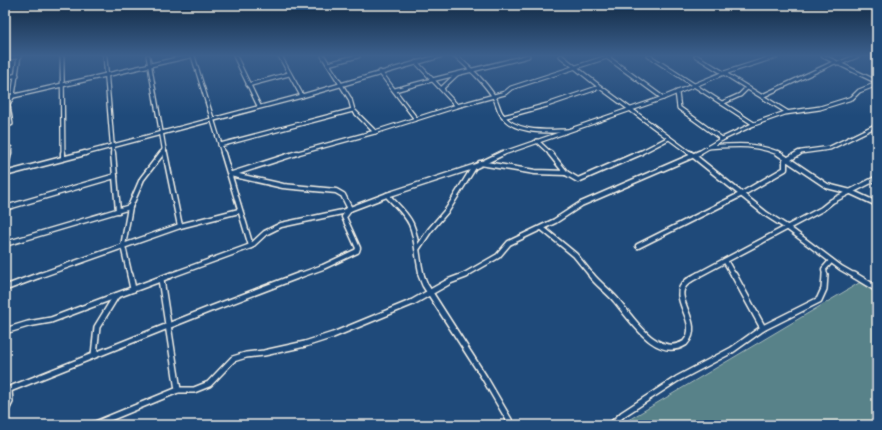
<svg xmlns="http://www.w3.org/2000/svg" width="882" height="430" viewBox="0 0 882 430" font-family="'Patrick Hand',sans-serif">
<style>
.green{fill:#598289;stroke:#a6bab8}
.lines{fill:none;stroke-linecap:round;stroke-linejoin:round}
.street-far2-casing{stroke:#f4f1e8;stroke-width:5.5}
.street-far1-casing{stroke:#f4f1e8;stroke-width:7}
.street-casing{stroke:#f4f1e8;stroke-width:8}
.street-far2{stroke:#1f4a7a;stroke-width:3}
.street-far1{stroke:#1f4a7a;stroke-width:4}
.street{stroke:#1f4a7a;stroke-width:5}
</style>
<rect width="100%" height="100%" fill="#1f4a7a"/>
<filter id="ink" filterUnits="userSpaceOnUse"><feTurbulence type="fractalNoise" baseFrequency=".025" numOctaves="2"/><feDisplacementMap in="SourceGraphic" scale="8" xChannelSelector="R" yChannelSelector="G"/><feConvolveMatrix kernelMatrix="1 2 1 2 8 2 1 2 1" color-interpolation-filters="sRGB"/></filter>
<g filter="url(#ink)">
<path class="green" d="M864 280 877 289V425H620Z"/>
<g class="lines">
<defs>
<g id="street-far2">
<path d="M62 56 63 154"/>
<path d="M105 56 113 154"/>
<path d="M148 56 165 154"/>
<path d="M193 56 223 154"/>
<path d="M235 56 259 106"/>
<path d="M280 56 302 96"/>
<path d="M323 56 350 99 353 110 375 132"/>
<path d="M456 56C469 68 484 81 494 97 498 103 498 111 503 116 516 134 548 131 567 131"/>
<path d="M561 56 600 87 691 154"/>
<path d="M649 56 754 124"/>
<path d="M696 56 787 112"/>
<path d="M823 56 877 82"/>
<path d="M607 57 663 98"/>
<path d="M5 59 20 56"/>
<path d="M416 62 457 106"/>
<path d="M328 64 358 56"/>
<path d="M838 64 857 56"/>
<path d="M380 72 416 119"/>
<path d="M5 78 17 75"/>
<path d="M248 85 289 74"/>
<path d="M395 90C439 77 484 68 528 56"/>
<path d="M443 90 442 88 457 74"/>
<path d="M677 92 679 108 722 139"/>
<path d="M762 96 835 62"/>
<path d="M5 98 190 56"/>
<path d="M722 103 740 95 747 88"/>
<path d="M503 117 547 105 600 87"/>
<path d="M11 124 8 104 13 96 19 56"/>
<path d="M537 141 551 154"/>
<path d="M220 145 353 110"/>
<path d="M5 147 10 148 9 154"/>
<path d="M709 147C738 145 753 143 781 154"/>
<path d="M82 154 302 96 440 56"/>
<path d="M161 154 164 150"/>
<path d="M294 154 375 132 457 106 505 93 511 88 610 56"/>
<path d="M501 154 663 98 724 73 777 56"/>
<path d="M638 154 669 138"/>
<path d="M697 154 722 139 754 124 785 113 820 108 852 98 859 91 877 84"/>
<path d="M798 154 801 152 830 148 877 125"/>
</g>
<g id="street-far1">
<path d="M63 153V158"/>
<path d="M113 153 118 211"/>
<path d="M165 153 180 226"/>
<path d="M223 153 251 246"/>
<path d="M550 153 566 173"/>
<path d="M690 153 766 214 788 228 841 268 855 276"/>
<path d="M778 153 827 186 851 192 877 204"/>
<path d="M480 163 535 172 566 173 578 180 640 153"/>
<path d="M5 171 9 153"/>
<path d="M5 174 85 153"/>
<path d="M230 174 283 186 336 191 343 195 350 209 344 217 358 248 357 251 323 267 298 276"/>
<path d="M232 174 297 153"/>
<path d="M387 195C395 204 406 213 411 224 418 240 417 259 422 276"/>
<path d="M5 208 115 176"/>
<path d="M542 228 575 255 592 276"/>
<path d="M5 244 130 207"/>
<path d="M638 246 742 194 785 169V161L799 153"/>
<path d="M418 248 430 230 448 209 474 167"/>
<path d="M726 262 734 276"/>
<path d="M38 276 180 226 239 211"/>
<path d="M130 276 123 246 130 207 142 179 162 153"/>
<path d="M169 276 251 246 265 233 281 225 342 212 387 195 476 166 503 153"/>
<path d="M463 276 498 256 509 243 555 221 581 204 699 153"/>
<path d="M696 276 822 209 832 201 877 178"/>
<path d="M825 276 824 269 831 261"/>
</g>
<g id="street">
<path d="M130 275 133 289"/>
<path d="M421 275 425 285 484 377 512 425"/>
<path d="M591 275C598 284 608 291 615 299 631 317 656 361 685 343 704 323 667 297 687 282 690 279 695 277 698 275"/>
<path d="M734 275 763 328"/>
<path d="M854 275 877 289"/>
<path d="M161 279 178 390"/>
<path d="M5 288 40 275"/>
<path d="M5 331 28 324 51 320 171 275"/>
<path d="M94 355 97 327 116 296"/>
<path d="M5 391 208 310 300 275"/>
<path d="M5 412 10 402 9 390"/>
<path d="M93 425 178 390H194L209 384 233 359 246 355 264 353 305 344 333 335 413 302 450 281 466 275"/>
<path d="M611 425 623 414 677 379 732 350 763 328 819 300 824 289 825 275"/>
</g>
</defs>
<use href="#street-far2" class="street-far2-casing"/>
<use href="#street-far1" class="street-far1-casing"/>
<use href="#street" class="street-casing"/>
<use href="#street-far2" class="street-far2"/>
<use href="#street-far1" class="street-far1"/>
<use href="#street" class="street"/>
</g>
</g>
<linearGradient id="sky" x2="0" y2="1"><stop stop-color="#112943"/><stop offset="0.48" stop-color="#3c608d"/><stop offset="1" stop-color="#3c608d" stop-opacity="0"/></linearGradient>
<rect width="882" height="116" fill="url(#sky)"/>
<rect width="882" height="430" fill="none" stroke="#1f4a7a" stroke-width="20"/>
<rect x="10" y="10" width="862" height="410" fill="none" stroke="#f4f1e8" stroke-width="1.5" filter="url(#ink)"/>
</svg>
